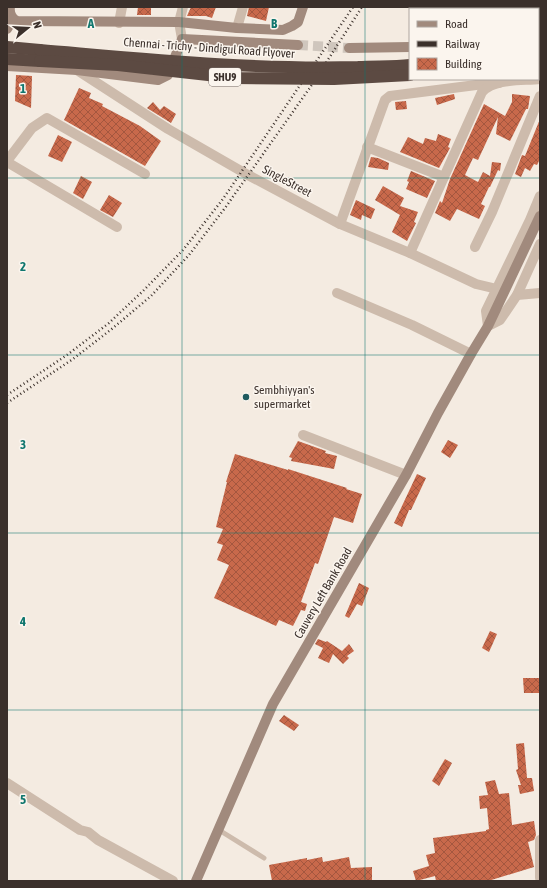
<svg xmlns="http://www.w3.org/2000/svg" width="547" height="888" viewBox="0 0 547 888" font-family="'Asap Condensed',sans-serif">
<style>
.building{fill:url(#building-cross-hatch)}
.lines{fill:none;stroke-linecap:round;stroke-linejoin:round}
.secondary-tunnel{stroke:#cfc6bd;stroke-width:10;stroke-dasharray:10 5;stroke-linecap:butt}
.lane{stroke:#cdbbac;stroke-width:5}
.street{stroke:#cdbbac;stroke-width:10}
.secondary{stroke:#a18a7d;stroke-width:10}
.highway{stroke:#5c4a42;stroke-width:12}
.rail{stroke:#3b302b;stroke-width:2.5;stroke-dasharray:1 3;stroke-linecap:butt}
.highway-bridge{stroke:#5c4a42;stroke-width:12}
.grid{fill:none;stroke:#0f766e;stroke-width:1;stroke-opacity:0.55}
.poi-dot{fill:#1f5a5e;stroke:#fbf5ee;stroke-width:1.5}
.labels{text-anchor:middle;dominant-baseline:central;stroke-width:3;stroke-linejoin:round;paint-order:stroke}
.shield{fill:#fbf5ee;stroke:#756b66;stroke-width:1}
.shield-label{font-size:11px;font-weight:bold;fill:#3b302b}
.street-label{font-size:12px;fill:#3b302b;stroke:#fbf5ee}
.poi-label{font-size:12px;fill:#3b302b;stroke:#fbf5ee;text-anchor:start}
.grid-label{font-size:13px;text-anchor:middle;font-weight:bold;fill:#0f766e;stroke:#fbf5ee;stroke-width:3;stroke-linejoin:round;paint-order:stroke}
</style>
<defs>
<pattern id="building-cross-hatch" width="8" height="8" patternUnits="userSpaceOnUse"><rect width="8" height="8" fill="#c8694b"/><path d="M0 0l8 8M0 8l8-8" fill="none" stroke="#a4573f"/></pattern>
</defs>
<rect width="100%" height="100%" fill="#f4ebe1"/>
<g class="building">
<path d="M138 7H151V15H137Z"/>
<path d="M191 7H216L212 18 206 16H187Z"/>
<path d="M249 7H269L266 21 247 16Z"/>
<path d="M16 75 32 76 31 108 15 101Z"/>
<path d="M79 88 91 93 89 98 103 104 102 106 140 126 161 141 145 166 64 120Z"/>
<path d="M454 94 455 99 437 105 435 98Z"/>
<path d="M512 94 530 96 528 109H526L510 141 496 134 498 117 478 160 473 158 465 175 478 182 483 172 490 176 492 162 501 163 500 171 498 170 490 187H489L481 204 485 206 479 219 457 209 450 221 435 213 440 201 442 203 450 179 484 104 505 116 512 102Z"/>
<path d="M406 101 407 109 396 110 395 102Z"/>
<path d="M153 102 160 110 164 106 176 114 171 123 147 108Z"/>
<path d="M540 119V159L537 165 534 164 530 171 525 168 521 177 515 174 522 155 525 156Z"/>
<path d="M438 134 451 139 448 147 450 148 439 168 400 152 408 137 423 144 425 138 436 141Z"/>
<path d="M58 135 72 142 62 162 48 156Z"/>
<path d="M371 157 378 158 389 163 388 170 368 167Z"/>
<path d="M411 171 435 181 427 198 406 189 409 182 407 181Z"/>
<path d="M81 176 92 182 83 199 73 193Z"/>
<path d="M383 186 404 198 400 206 418 212 414 222 416 223 407 241 392 232 400 215 375 200Z"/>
<path d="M109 195 122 203 113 217 100 210Z"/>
<path d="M356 200 375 209 371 219 362 215 361 220 350 215Z"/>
<path d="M448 440 458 445 450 458 441 452Z"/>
<path d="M298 441 326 451 325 453 337 456 334 469 291 461 292 458 289 457Z"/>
<path d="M235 454 288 470V469L347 488 346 489 362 494 353 523 334 517 318 564 315 563 301 602 307 604 305 611 301 610 293 626 279 620 276 626 214 598 229 565 217 560 223 545 217 543 223 529 216 527 227 482H226Z"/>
<path d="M417 474 426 478 411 510H409L402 527 394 523Z"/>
<path d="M359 583 369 588 362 606 357 604 349 618 345 616Z"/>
<path d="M490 631 497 634 489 652 482 648Z"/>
<path d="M318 639 326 642 327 641 342 651 349 644 354 651 347 656 349 658 343 664 333 654 329 663 318 658 323 648 315 644Z"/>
<path d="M523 678H540V693H524Z"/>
<path d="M284 715 299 725 294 731 279 721Z"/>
<path d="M524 743 527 778H532L534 791 520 794 518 785H521L516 770 518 769 516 744Z"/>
<path d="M445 759 452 763 439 786 432 781Z"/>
<path d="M495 780 499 794 509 793 512 825 534 821 536 835 534 840 528 842 534 867 488 881H436L435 876 416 881 413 871 429 866 426 855 435 853 433 838 486 831V830L489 829 487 808 480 809 479 796 488 795 485 782Z"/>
<path d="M322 857 323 862 349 857 351 868 372 867V881H272L269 865 307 858V860Z"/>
</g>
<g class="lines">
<path class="secondary-tunnel" d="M298 45 349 48"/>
<path class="lane" d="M219 830 264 858"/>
<g class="street">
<path d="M534 9V7"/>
<path d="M119 23 122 7"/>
<path d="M237 28 243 7"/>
<path d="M182 39 179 22 183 7"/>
<path d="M77 70 168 129 248 175 340 224 410 253 476 284 497 289"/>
<path d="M367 147 444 177"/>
<path d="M7 161 32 128 47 118 145 174"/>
<path d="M7 162 117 227"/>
<path d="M540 196 530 220 486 311 488 326 500 320 517 295 540 244"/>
<path d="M340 224 385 100 390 96 484 84 499 83"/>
<path d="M475 247 492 212 540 96"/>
<path d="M410 253 482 92C495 78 522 81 540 79"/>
<path d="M337 293 412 325 471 354"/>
<path d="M517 295 540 293"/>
<path d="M303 435 406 475"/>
<path d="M7 783 80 830 88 832 98 840 173 881"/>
<path d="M540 840V878"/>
</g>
<g class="secondary">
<path d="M10 7C9 13 12 19 17 21L179 22 237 28 283 30 292 26 298 22 303 7"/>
<path d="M7 29 13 19"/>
<path d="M538 39H540"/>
<path d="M349 48 410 47"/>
<path d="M7 66 77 70 158 80 168 75 182 39 298 45"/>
<path d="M196 881 273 704 406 475 438 413 471 354 488 326 540 216"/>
</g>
<g class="highway">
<path d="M7 47 40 50"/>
<path d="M538 54H540"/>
<path d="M7 59 40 61"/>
<path d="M538 63H540"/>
</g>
<g class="rail">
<path d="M7 395 67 355 109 323 143 291 183 250 223 199 353 7"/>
<path d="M7 403 73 359 113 328 151 296 189 255 225 208 309 89 362 7"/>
</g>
<g class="highway-bridge">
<path d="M40 50C146 59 252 70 358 67 376 66 393 67 410 65"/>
<path d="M40 61 118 65 235 78 334 79 410 75"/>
</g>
</g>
<path class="grid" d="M182 7V881M365 7V881M7 178H540M7 355H540M7 533H540M7 710H540"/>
<circle class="poi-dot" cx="246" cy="397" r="4"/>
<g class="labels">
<rect class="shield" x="209" y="68" width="32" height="18" rx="3"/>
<g class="shield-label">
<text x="225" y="77">SHU9</text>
</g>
<g class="street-label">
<text transform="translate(209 48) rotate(4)">Chennai - Trichy - Dindigul Road Flyover</text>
<text transform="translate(287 181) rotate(28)">SingleStreet</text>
<text transform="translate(323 593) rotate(-60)">Cauvery Left Bank Road</text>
</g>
<g class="poi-label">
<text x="254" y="390">Sembhiyyan's<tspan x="254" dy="14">supermarket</tspan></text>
</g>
</g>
<g class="grid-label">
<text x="91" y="28">A</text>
<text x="274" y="28">B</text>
<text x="23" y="93">1</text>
<text x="23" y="271">2</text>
<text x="23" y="449">3</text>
<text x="23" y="626">4</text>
<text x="23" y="804">5</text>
</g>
<rect width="547" height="888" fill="none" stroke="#3b302b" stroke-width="16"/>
<rect x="409" y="8" width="130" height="72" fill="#fbf5ee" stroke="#aea6a0"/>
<rect x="417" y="21" width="20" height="6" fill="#a18a7d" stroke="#aea6a0"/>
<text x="445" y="28" font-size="12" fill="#3b302b">Road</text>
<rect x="417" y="41" width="20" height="6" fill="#3b302b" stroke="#aea6a0"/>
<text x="445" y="48" font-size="12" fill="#3b302b">Railway</text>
<rect x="417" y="58" width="20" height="12" fill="url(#building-cross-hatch)" stroke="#aea6a0"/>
<text x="445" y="68" font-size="12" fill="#3b302b">Building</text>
<g transform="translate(28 28) rotate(72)" stroke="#fbf5ee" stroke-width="3" paint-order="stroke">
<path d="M0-3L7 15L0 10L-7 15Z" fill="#3b302b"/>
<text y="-6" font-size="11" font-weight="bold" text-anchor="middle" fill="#3b302b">N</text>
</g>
</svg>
